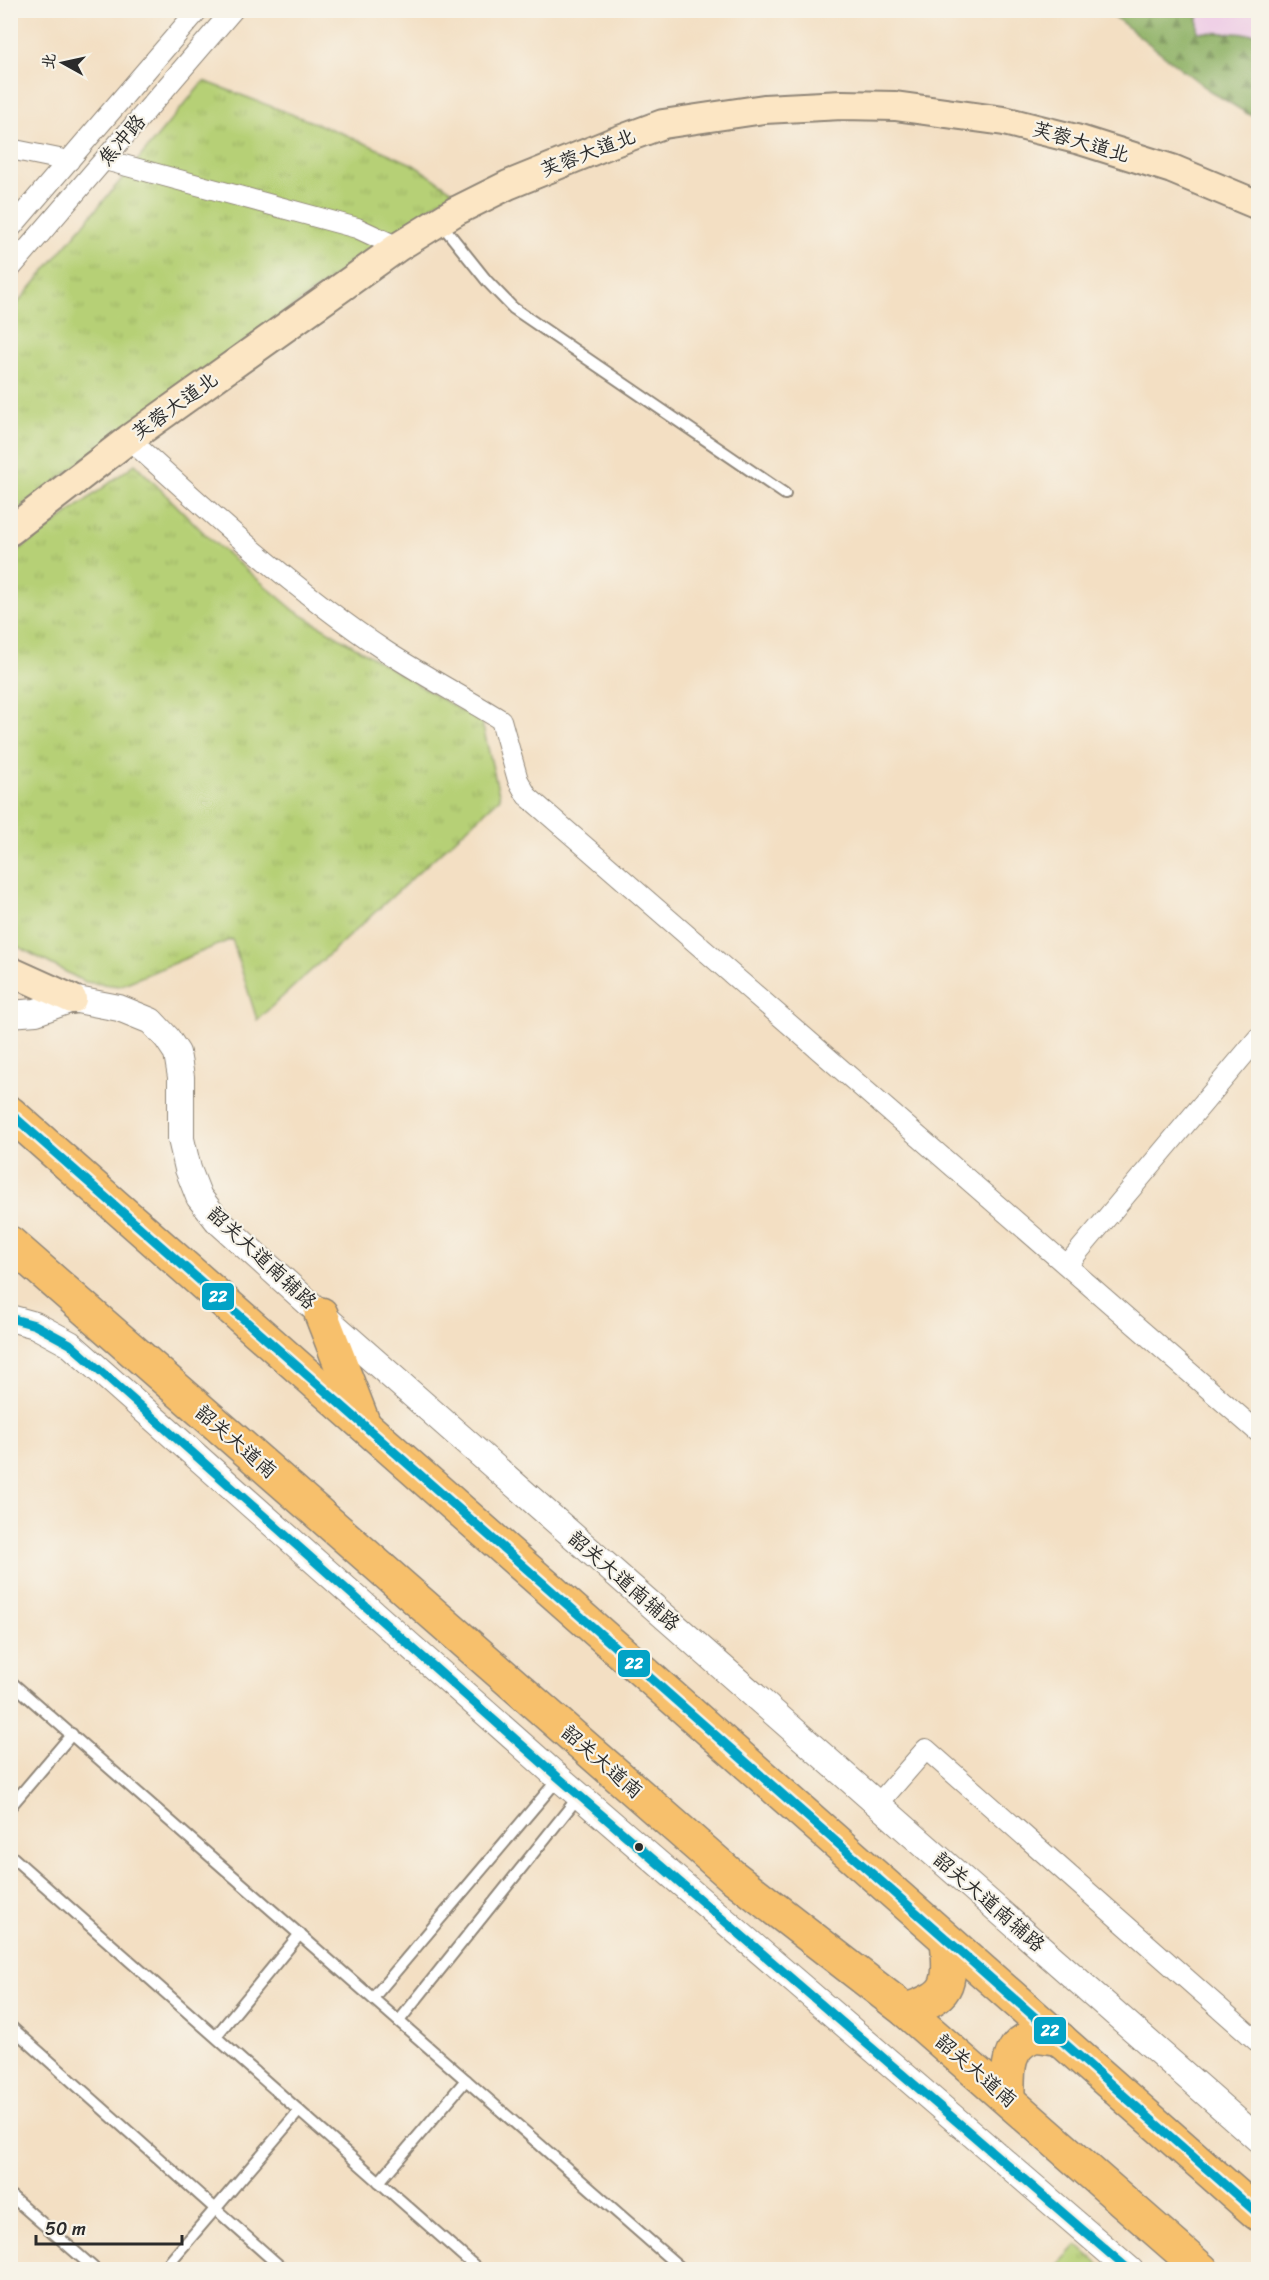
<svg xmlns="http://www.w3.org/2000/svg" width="1269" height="2280" viewBox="0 0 1269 2280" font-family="Sriracha,'LXGW WenKai TC',sans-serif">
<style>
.built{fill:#efd0e6}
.grass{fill:url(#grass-tufts);stroke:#707e50;stroke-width:1.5}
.forest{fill:url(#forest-firs);stroke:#5e6e49;stroke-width:1.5}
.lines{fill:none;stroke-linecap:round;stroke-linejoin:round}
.service-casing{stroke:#8f8577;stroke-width:14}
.minor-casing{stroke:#8f8577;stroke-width:22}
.tertiary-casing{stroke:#8f8577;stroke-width:28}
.secondary-casing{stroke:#8f8577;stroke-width:32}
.trunk-casing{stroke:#8f8577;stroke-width:36}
.service{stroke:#fff;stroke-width:10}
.minor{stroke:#fff;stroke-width:20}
.tertiary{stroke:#fff;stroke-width:26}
.secondary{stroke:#fce6c4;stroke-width:28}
.trunk{stroke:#f7c06c;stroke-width:33}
.bus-1-casing{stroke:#f7f3e8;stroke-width:14}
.bus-1{stroke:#02a3c6;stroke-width:9}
.bus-dot{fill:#2b2b2b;stroke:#f7f3e8;stroke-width:2}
.labels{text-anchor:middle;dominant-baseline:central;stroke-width:4.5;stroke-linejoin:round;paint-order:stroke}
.street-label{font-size:20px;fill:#2b2b2b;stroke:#f7f3e8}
.line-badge{stroke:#f7f3e8;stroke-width:2}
.badge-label{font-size:16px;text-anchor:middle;font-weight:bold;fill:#fff}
</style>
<defs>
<pattern id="grass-tufts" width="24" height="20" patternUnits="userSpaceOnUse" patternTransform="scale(1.5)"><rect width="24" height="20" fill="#b6d076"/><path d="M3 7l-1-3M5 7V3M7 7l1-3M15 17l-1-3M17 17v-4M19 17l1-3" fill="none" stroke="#9db366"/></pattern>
<pattern id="forest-firs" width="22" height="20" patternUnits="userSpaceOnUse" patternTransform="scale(1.5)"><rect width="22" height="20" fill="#90b267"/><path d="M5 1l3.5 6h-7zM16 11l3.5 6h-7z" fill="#769155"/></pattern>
</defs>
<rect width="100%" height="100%" fill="#f7f3e8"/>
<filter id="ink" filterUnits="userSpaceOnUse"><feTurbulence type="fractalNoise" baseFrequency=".0167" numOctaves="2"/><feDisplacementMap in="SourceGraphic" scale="12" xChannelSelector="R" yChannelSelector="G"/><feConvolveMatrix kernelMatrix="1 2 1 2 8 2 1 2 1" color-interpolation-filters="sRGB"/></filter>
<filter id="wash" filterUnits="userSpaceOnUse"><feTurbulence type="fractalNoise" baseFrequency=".008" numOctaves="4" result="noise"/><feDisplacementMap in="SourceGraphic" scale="24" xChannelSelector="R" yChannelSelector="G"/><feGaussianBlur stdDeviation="1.35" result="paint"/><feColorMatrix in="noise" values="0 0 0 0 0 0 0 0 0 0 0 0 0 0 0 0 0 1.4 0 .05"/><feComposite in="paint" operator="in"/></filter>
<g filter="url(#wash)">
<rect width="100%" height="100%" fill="#f3dfc3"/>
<path class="built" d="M1198 11H1258V34L1198 32Z"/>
<g class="grass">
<path d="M204 81 344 134 412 164 453 191 122 430 11 516V311Z"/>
<path d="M135 464 210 539 295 611 482 723 500 798 257 1020 232 939 119 986 85 982 11 943V556Z"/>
<path d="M1077 2245 1104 2269H1054Z"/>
</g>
<path class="forest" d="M1107 11H1198V32L1258 34V116L1248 114 1210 91Z"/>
</g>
<g filter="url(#ink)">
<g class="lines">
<defs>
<g id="service">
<path d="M439 221 487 281 513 308 785 494"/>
<path d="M10 1681 683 2270"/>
<path d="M10 1807 72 1734"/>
<path d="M10 1855 479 2270"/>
<path d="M373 1998 559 1778"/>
<path d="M399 2021 579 1796"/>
<path d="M10 2026 284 2270"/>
<path d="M216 2036 300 1934"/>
<path d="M379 2182 466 2080"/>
<path d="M10 2195 96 2270"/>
<path d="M163 2270 299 2111"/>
</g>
<g id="minor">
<path d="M10 149 69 161"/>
<path d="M105 160 357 228 398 247"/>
<path d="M10 229 198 10"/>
<path d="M10 269 233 10"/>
<path d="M129 439C211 514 294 590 387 652 424 676 464 697 501 720L518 780 527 796 1258 1432"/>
<path d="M1067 1265 1258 1038"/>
<path d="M878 1804 926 1749 1258 2042"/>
</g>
<g id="tertiary">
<path d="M10 1014 36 1012 72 999 119 1008 151 1021 167 1038 177 1053 181 1077V1139L188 1169 199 1197 217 1220 321 1314 1258 2139"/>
<path d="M10 1318 35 1325 70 1344 559 1778 1130 2270"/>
</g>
<g id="secondary">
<path d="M10 531 129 439 398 247 456 211 508 185 609 144 663 124 764 109 842 105 895 106 1004 121 1080 140 1172 169 1258 205"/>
<path d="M10 971 72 999"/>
</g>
<g id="trunk">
<path d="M10 1113 1258 2214"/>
<path d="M10 1243 731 1875 905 2010 1202 2270"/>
<path d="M321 1314 363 1422"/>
<path d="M905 2010C949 1997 952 1986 947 1941"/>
<path d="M1008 2099C1008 2075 1005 2047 1031 2037 1039 2034 1052 2038 1060 2039"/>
</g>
</defs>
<use href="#service" class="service-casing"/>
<use href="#minor" class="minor-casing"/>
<use href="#tertiary" class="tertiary-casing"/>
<use href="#secondary" class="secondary-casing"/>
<use href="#trunk" class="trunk-casing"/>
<use href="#service" class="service"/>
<use href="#minor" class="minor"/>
<use href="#tertiary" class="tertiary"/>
<use href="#secondary" class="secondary"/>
<use href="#trunk" class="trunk"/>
<defs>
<g id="bus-1">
<path d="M10 1113 1258 2214"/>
<path d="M10 1318 35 1325 70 1344 559 1778 1129 2270"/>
</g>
</defs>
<use href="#bus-1" class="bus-1-casing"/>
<use href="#bus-1" class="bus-1"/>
</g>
</g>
<circle class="bus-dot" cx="639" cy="1847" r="5"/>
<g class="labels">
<g class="street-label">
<text transform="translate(122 140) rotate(-49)">焦冲路</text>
<text transform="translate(1081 142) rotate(16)">芙蓉大道北</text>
<text transform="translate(588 153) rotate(-21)">芙蓉大道北</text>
<text transform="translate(175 406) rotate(-36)">芙蓉大道北</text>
<text transform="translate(262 1258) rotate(43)">韶关大道南辅路</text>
<text transform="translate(236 1442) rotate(41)">韶关大道南</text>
<text transform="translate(624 1581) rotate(41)">韶关大道南辅路</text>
<text transform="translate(602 1762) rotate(41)">韶关大道南</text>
<text transform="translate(989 1902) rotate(41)">韶关大道南辅路</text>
<text transform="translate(976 2071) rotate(41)">韶关大道南</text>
</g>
</g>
<g class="line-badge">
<rect x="201" y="1282" width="34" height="29" rx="6" fill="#02a3c6"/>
<rect x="617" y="1649" width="34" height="29" rx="6" fill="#02a3c6"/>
<rect x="1033" y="2016" width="34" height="29" rx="6" fill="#02a3c6"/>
</g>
<g class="badge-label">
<text x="218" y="1302">22</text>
<text x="634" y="1669">22</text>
<text x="1050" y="2036">22</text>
</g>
<rect width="1269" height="2280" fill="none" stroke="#f7f3e8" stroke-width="36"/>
<g transform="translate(63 63) rotate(278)" stroke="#f7f3e8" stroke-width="4.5" paint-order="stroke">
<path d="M0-4.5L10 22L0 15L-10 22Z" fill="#2b2b2b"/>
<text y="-9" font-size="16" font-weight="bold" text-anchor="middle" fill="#2b2b2b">北</text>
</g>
<path d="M36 2235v9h146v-9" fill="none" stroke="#2b2b2b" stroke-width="3"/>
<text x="45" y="2235" font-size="18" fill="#2b2b2b" stroke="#f7f3e8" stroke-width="4.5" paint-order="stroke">50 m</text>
</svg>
